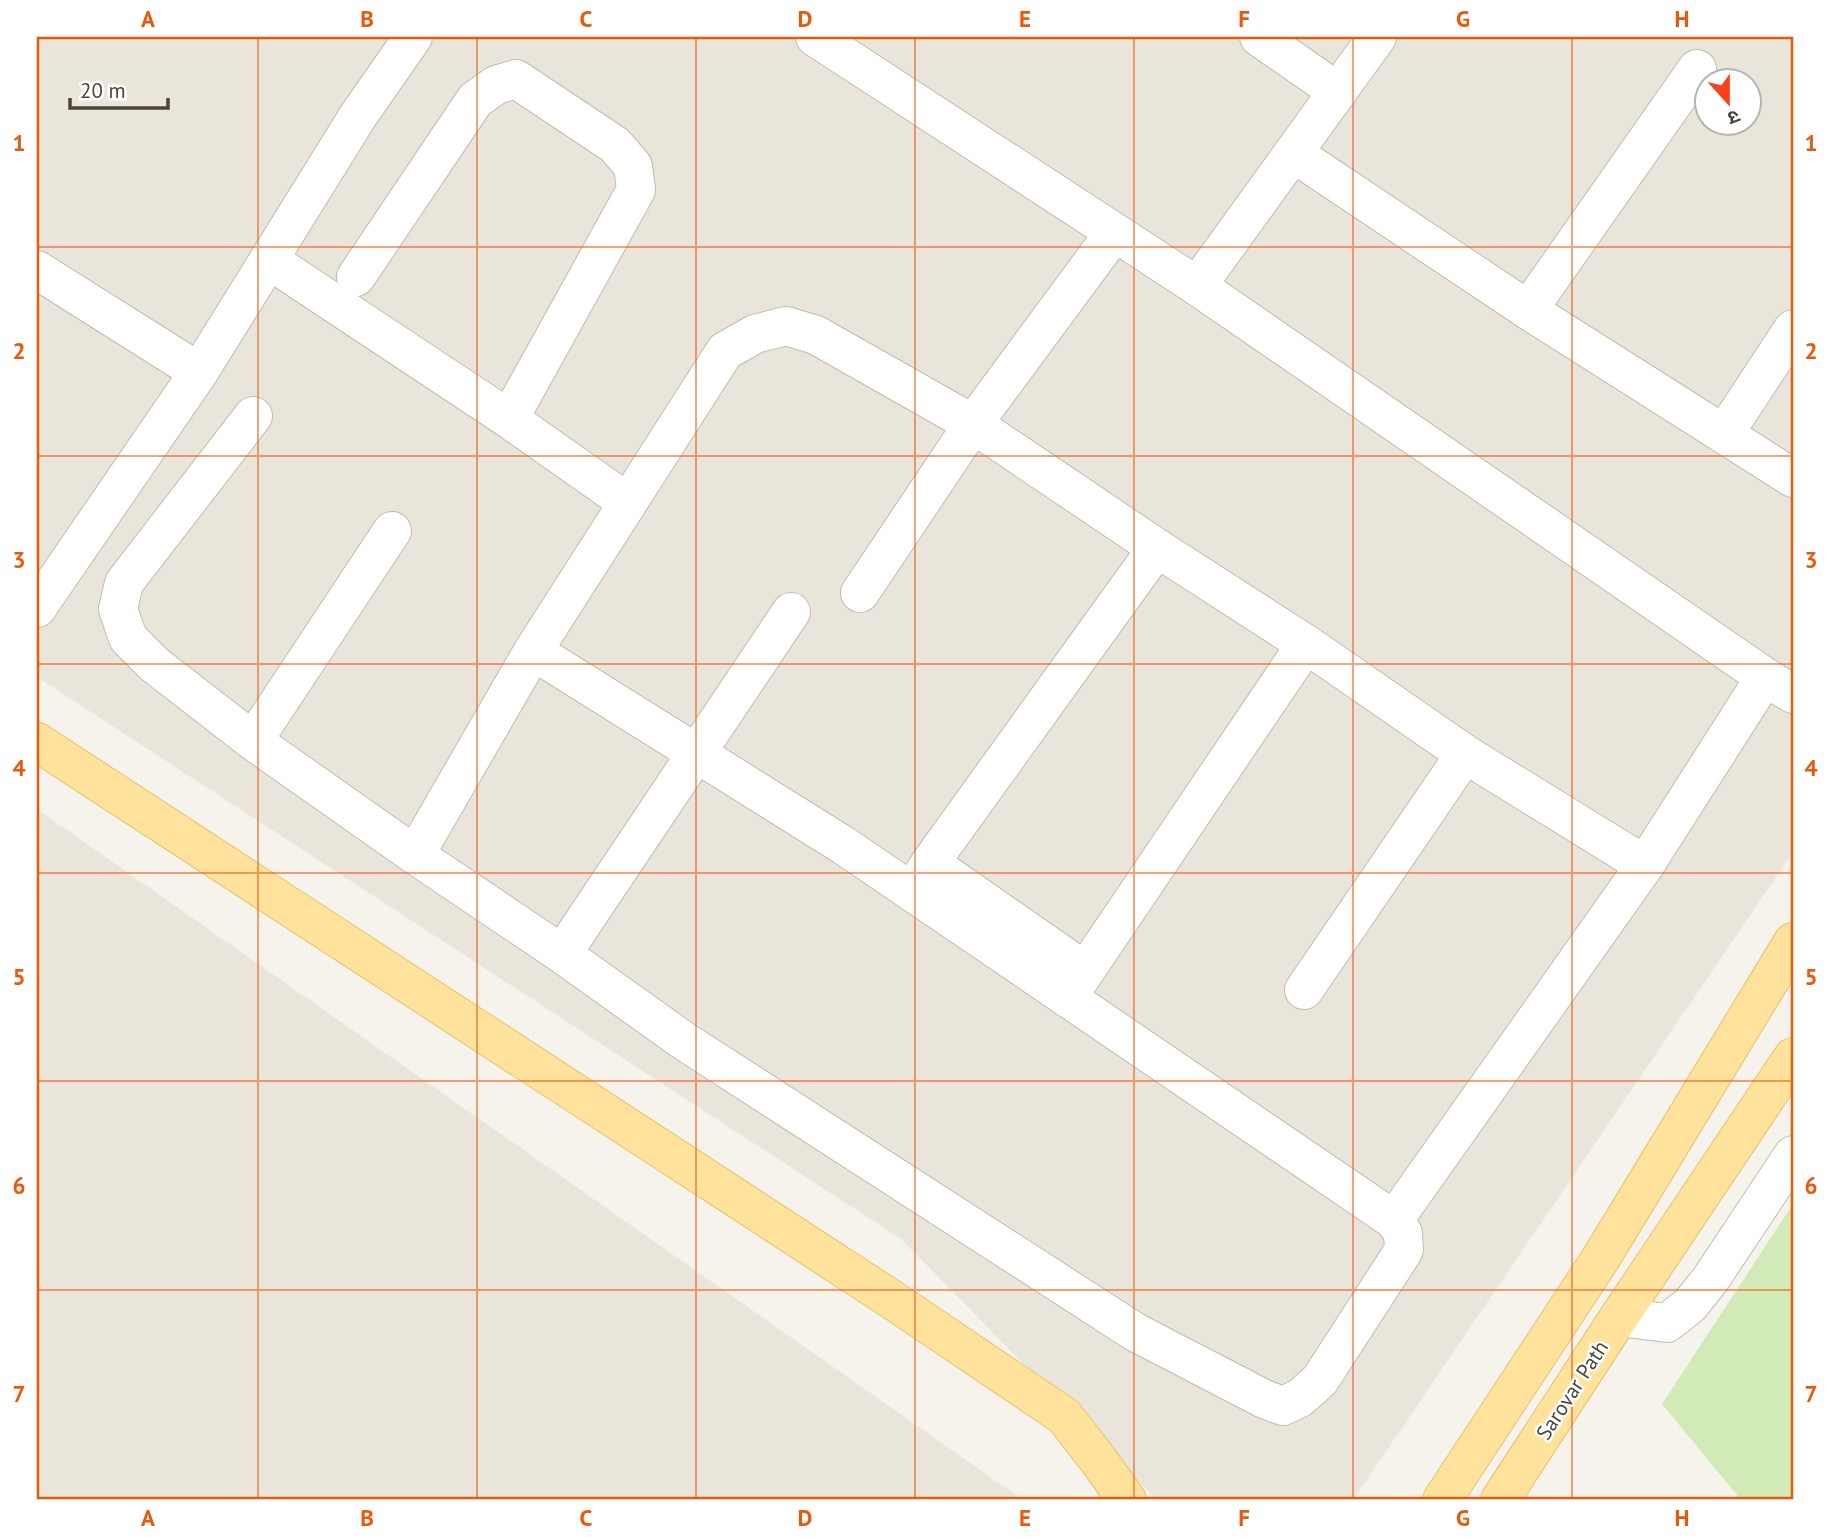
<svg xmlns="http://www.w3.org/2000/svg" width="1830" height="1537" viewBox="0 0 1830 1537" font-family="'PT Sans','Noto Sans Devanagari',sans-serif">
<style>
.residential{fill:#eae5da;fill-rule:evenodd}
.green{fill:#d2eab5}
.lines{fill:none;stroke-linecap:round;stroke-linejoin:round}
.minor-casing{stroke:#c2bbae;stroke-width:40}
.major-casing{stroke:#e6c16a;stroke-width:40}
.minor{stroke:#fff;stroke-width:38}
.major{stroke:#ffe39c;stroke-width:38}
.grid{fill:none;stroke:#e8590c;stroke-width:2;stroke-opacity:0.55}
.labels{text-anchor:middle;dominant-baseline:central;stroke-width:5;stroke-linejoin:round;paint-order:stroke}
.street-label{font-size:21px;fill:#4b4439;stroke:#fff}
.neatline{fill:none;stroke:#e8590c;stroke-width:2.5}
.grid-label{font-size:23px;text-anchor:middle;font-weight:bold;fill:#e8590c}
</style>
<rect width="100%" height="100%" fill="#f6f3ec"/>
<g class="residential">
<path d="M37 37H1793V852L1353 1500H1157L901 1239 37 677ZM1708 80H1750V122H1708Z"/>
<path d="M37 809 1023 1500H37Z"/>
</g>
<path class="green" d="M1793 1204V1500H1741L1662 1404Z"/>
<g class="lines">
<defs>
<g id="minor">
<path d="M815 37 1197 286 1765 677 1793 694"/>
<path d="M1259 37 1338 92"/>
<path d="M1293 153 1528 310 1793 478"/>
<path d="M269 260 509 419 627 502"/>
<path d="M37 270 199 372"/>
<path d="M356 277 475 100 496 85 516 79 615 145 633 166 636 190 509 419"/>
<path d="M1197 286 1377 37"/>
<path d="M1528 310 1697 69"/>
<path d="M253 416 124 583 118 609 128 638 155 665 253 741 415 855 562 954 684 1041 1135 1332 1264 1399 1283 1406 1300 1398 1320 1380 1404 1250 1403 1233 1394 1220 843 845 533 651"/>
<path d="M1724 434 1793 329"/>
<path d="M860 593 973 424 1114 233"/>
<path d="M37 608 199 372 358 116 413 37"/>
<path d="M253 741 392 531"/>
<path d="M415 855 533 651 725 351 755 334 786 326 816 335 973 424 1157 548 1306 644 1465 754 1645 865"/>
<path d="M930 863 1085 971"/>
<path d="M912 892 930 863 1157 548"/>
<path d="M562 954 791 612"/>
<path d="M1304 990 1465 754"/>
<path d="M1067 998 1306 644"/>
<path d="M1394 1220 1645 865 1765 677"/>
<path d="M1619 1317 1667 1323 1690 1305 1710 1280 1793 1155"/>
</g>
<g id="major">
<path d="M37 742 891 1299 1064 1416 1099 1461 1127 1500"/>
<path d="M1442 1500 1601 1258 1793 942"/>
<path d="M1500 1500 1619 1317 1793 1057"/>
</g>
</defs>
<use href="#minor" class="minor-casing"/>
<use href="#major" class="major-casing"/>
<use href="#minor" class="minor"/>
<use href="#major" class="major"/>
</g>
<path class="grid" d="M258 37V1500M477 37V1500M696 37V1500M915 37V1500M1134 37V1500M1353 37V1500M1572 37V1500M37 247H1793M37 456H1793M37 664H1793M37 873H1793M37 1081H1793M37 1290H1793"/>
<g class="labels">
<g class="street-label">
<text transform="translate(1572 1390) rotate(-57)">Sarovar Path</text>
</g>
</g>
<rect width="1830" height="1537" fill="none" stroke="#ffffff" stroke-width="77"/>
<g transform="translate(1728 102) rotate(159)"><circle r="33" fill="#ffffff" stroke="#b7b4b0" stroke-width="2"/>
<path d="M0-5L12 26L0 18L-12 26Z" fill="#fc3f1d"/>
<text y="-10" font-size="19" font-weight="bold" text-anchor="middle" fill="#4b4439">उ</text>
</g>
<path d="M70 98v10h98v-10" fill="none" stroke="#4b4439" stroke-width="3.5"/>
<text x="80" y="98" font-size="21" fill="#4b4439" stroke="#ffffff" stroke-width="5" paint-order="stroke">20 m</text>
<rect x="38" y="38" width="1754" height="1460" class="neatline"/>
<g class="grid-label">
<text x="148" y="27">A</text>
<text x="367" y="27">B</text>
<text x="586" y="27">C</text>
<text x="805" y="27">D</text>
<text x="1025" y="27">E</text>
<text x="1244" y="27">F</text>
<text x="1463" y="27">G</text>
<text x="1682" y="27">H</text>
<text x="19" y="151">1</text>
<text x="1811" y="151">1</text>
<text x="19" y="359">2</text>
<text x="1811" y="359">2</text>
<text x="19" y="568">3</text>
<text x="1811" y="568">3</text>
<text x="19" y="776">4</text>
<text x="1811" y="776">4</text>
<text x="19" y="985">5</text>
<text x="1811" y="985">5</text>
<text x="19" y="1194">6</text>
<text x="1811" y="1194">6</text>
<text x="19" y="1402">7</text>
<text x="1811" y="1402">7</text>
<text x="148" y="1526">A</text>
<text x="367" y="1526">B</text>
<text x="586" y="1526">C</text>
<text x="805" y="1526">D</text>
<text x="1025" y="1526">E</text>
<text x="1244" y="1526">F</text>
<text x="1463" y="1526">G</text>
<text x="1682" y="1526">H</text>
</g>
</svg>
